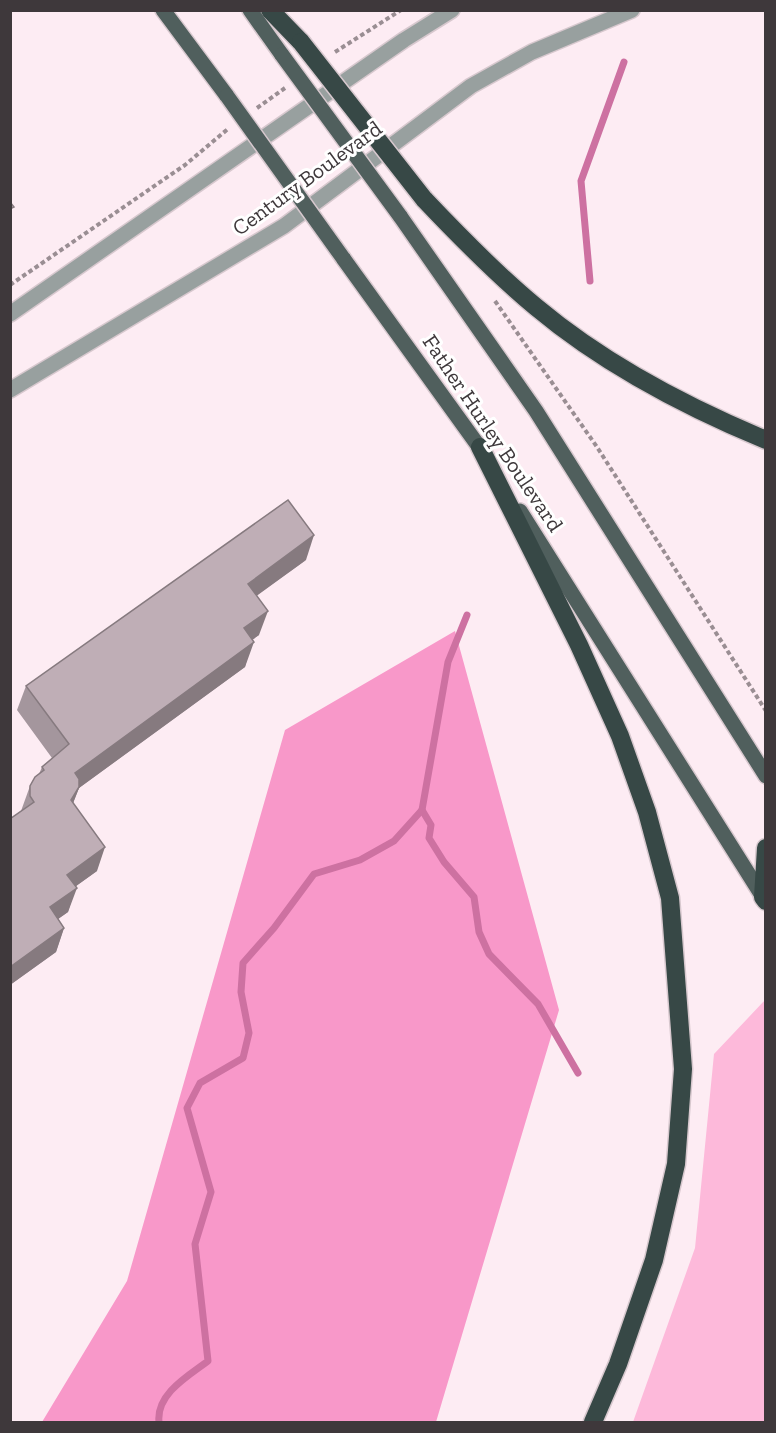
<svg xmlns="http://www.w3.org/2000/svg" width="776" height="1433" viewBox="0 0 776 1433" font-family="'Zilla Slab',serif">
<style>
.green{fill:#fdb9da}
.forest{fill:#f898c9}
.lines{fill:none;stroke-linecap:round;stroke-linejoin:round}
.stream{stroke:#cd71a1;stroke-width:7}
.minor-casing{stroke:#d7c8ce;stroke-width:18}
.major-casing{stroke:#d7c8ce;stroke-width:18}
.highway-casing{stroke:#d7c8ce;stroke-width:21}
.path{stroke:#9a8e93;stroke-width:4;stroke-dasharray:4.5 3;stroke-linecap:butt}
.minor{stroke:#98a09f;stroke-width:15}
.major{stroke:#505f5d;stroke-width:15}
.highway{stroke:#374846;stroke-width:18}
.major-bridge-casing{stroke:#d7c8ce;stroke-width:18;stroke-linecap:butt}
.highway-bridge-casing{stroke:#d7c8ce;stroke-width:21;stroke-linecap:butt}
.major-bridge{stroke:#505f5d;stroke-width:15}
.highway-bridge{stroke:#374846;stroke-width:18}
.wall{fill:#a4969d}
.shaded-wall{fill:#867a7f}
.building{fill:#bfaeb6;stroke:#867a7f;stroke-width:1.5}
.labels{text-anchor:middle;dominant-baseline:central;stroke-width:6;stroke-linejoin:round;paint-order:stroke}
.street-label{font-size:22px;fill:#3e383b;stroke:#fff}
</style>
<rect width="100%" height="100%" fill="#fdecf3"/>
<path class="green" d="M765 1000V1422H633L695 1248 714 1054Z"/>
<path class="forest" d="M455 631 559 1010 436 1422H42L127 1281 285 730Z"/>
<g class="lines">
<g class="stream">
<path d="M590 281 581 181 624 62"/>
<path d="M422 810 431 825 429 838 444 862 474 897 479 932 489 954 538 1004 578 1073"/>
<path d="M159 1422C156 1394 188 1376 208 1361L195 1244 211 1192 187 1108 200 1083 243 1058 249 1033 241 992 243 963 274 928 314 874 360 860 394 841 422 810 448 662 467 615"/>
</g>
<defs>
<g id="minor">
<path d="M10 314 404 40 452 10"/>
<path d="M10 390 284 226 471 86 532 52 632 10"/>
</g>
<g id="major">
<path d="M163 10 227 96"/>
<path d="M250 10 282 55"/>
<path d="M400 216 536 411 766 776"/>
<path d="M343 258 485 455"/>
<path d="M520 511 763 897"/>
</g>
<g id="highway">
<path d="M270 10 301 42"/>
<path d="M424 199C460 237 496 274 536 307 604 364 684 406 766 440"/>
<path d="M480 447 579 645 620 736 647 812 670 898 683 1069 676 1164 654 1260 618 1364 593 1422"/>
<path d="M766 848 763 897 766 901"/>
</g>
</defs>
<use href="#minor" class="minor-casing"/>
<use href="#major" class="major-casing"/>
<use href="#highway" class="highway-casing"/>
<g class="path">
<path d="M335 52 401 10"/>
<path d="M257 108 285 88"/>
<path d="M10 285 185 165 229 128"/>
<path d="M495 301 597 447 766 711"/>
</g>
<use href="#minor" class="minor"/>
<use href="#major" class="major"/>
<use href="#highway" class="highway"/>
<defs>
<g id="major-bridge">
<path d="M282 55 400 216"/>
<path d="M227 96 343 258"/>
</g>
<path id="highway-bridge" d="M301 42 424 199"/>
</defs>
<use href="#major-bridge" class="major-bridge-casing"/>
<use href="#highway-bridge" class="highway-bridge-casing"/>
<use href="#major-bridge" class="major-bridge"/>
<use href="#highway-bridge" class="highway-bridge"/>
</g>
<path class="wall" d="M306 560 257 595 259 635 252 640 245 667 79 788 73 803 97 871 76 886 68 912 58 919 64 928 56 952 10 985V819L21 811 30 786 39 774 42 767 52 758 17 710 26 686Z"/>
<g class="shaded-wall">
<path d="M314 535 306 560 240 608 248 584Z"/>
<path d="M268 611 259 635 235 652 244 628Z"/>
<path d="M254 642 245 667 79 788 70 811 75 773Z"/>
<path d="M105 847 97 871 58 899 67 875Z"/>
<path d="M77 888 68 912 41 931 50 907Z"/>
<path d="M64 928 56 952 10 985V967Z"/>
</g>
<g class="building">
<path d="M10 202 14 207 10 209Z"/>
<path d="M288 500 314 535 248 584 268 611 244 628 254 642 75 773 79 779V787L71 800 105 847 67 875 77 888 50 907 64 928 10 967V819L34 802 30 796V786L35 777 44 770 42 767 69 744 26 686Z"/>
</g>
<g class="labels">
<g class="street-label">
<text transform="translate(307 178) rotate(-36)">Century Boulevard</text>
<text transform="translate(493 433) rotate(56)">Father Hurley Boulevard</text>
</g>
</g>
<rect width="776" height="1433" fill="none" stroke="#3e383b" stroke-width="24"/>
</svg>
